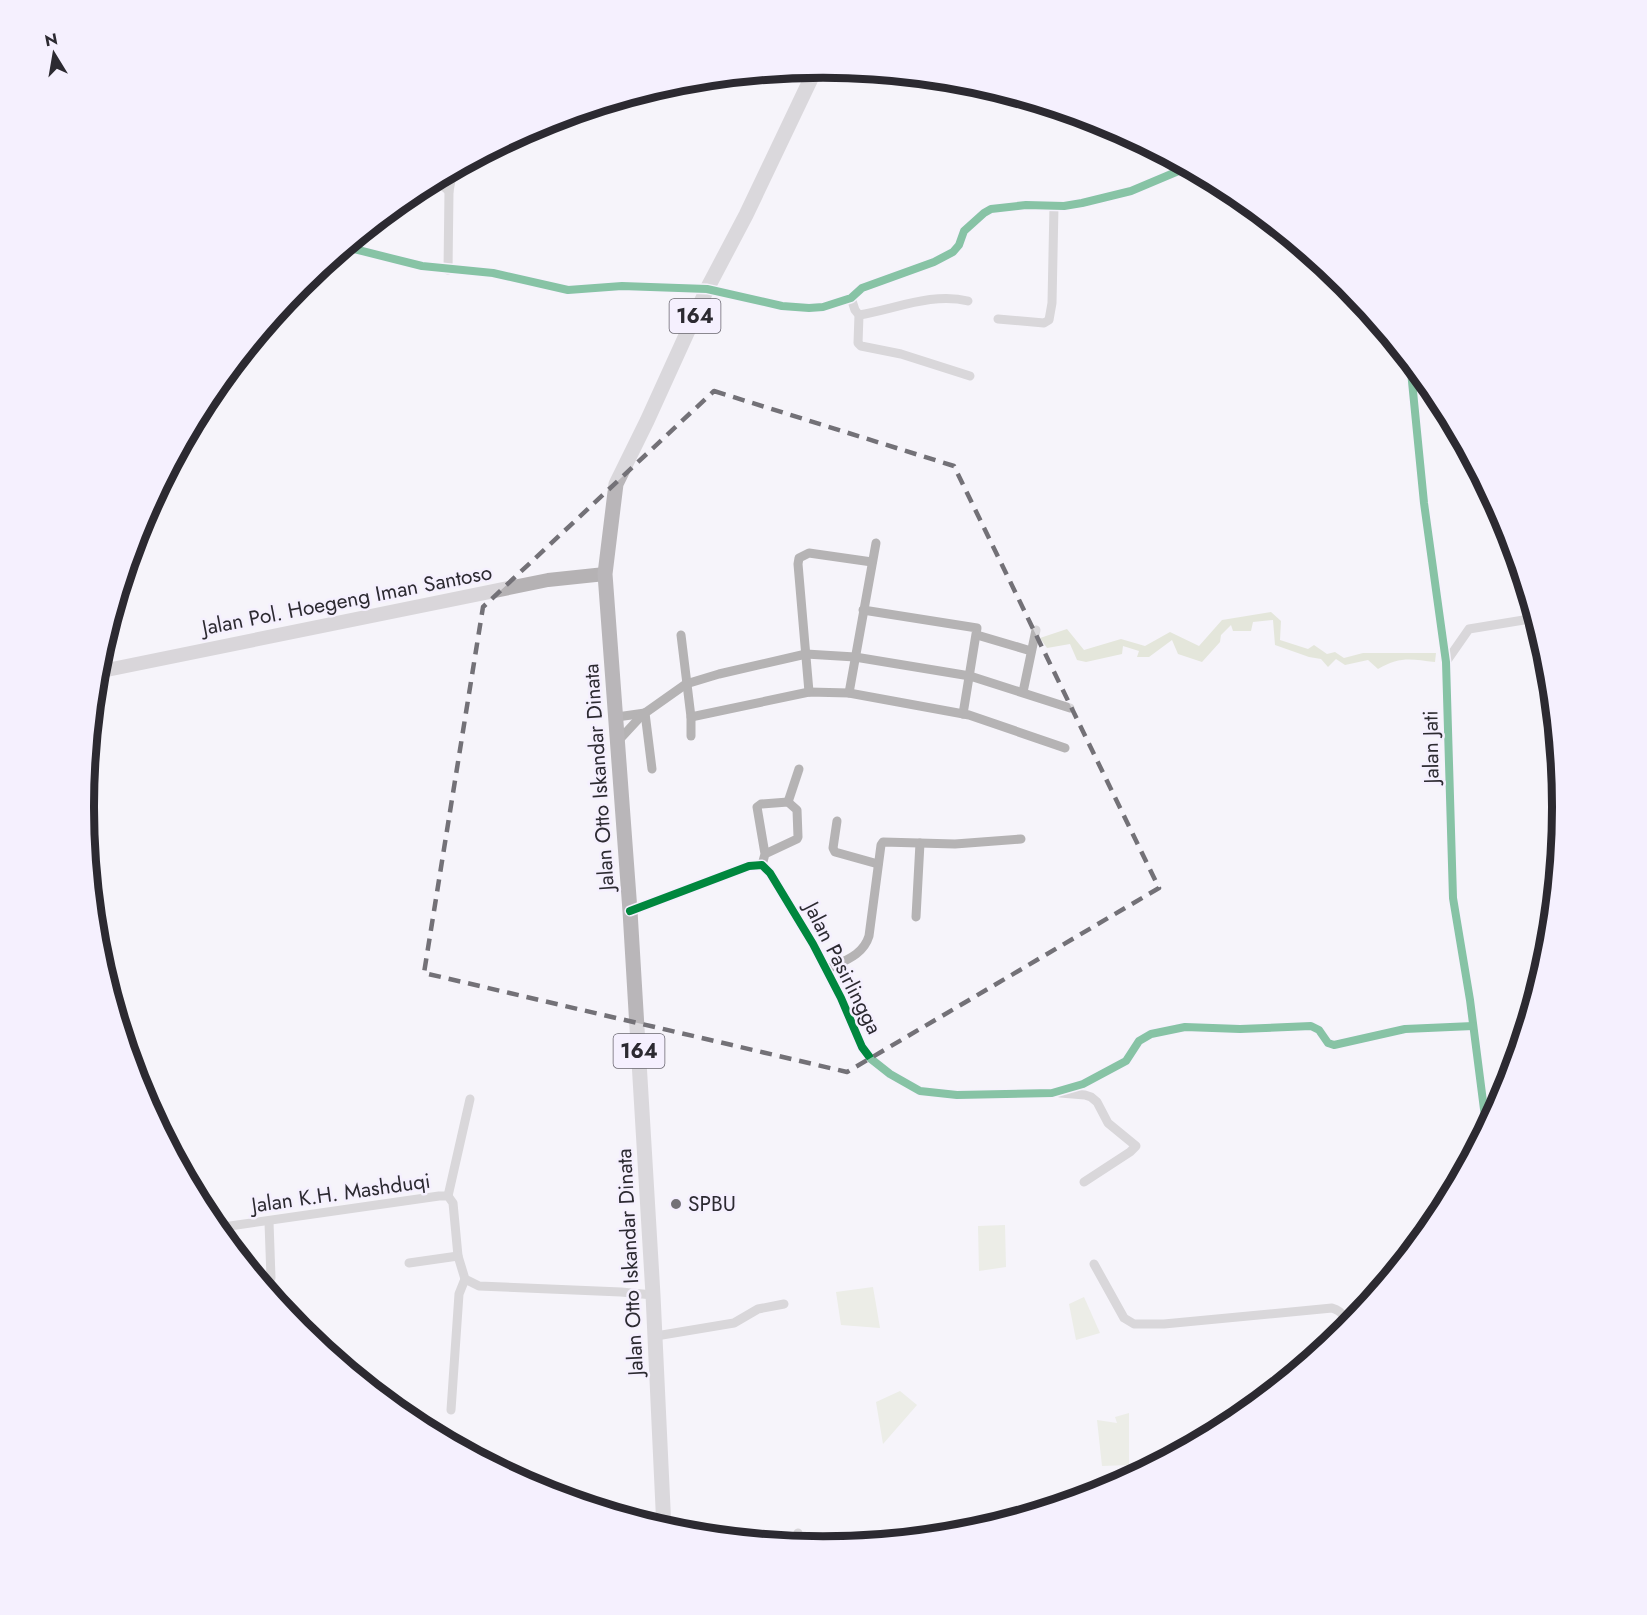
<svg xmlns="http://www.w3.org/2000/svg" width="1647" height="1615" viewBox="0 0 1647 1615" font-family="Jost,sans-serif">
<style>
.green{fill:#dfe4d1}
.forest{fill:#ced5b7}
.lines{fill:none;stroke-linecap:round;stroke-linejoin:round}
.street{stroke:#b5b3b4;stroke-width:9}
.secondary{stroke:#b5b2b4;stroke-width:14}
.primary{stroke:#b9b6b9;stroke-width:15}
.cycleway-casing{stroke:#f5f0fe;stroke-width:11}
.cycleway{stroke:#00873e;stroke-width:8}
.marked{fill:none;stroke:#737177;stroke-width:4.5;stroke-dasharray:12 8;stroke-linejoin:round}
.poi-dot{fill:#737177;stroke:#f5f0fe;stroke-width:2}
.labels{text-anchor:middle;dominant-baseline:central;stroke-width:5;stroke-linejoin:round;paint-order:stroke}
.shield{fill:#f5f0fe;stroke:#68656e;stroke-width:1.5}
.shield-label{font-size:20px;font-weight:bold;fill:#2c2a31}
.street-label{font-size:21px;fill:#2c2a31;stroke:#f5f0fe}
.poi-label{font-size:21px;fill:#2c2a31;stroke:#f5f0fe;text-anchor:start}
.rim{fill:none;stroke:#2c2a31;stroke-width:8}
</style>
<rect width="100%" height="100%" fill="#f6f4fa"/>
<g class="green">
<path d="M1005 1225 1006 1267 979 1271 978 1226Z"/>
<path d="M873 1287 880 1328 841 1325 836 1292Z"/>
<path d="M1084 1297 1100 1333 1076 1340 1069 1304Z"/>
<path d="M900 1391 917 1405 883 1444 876 1402Z"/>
<path d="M1129 1413V1465L1102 1466 1097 1420 1117 1423 1115 1417Z"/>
</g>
<path class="forest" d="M1271 612 1281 621 1280 640 1308 649 1314 645 1327 654 1335 652 1344 658 1363 653H1436L1435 662C1411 659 1400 656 1378 669L1368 660 1345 665 1336 659 1328 667 1321 659 1309 657 1275 645 1273 620 1253 622 1251 631H1233L1231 625 1221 635 1220 642 1202 662 1178 654 1172 640 1149 657H1137L1139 651 1123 646 1122 654 1086 662 1077 660 1070 644 1047 648 1040 638 1067 629 1084 650 1121 639 1145 646 1170 632 1199 646 1222 620Z"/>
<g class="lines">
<g class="street">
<path d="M436 180 449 191"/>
<path d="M346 247 422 266 493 273 568 290 622 286 707 289 782 306 809 308 823 307 851 298 862 288 934 262 953 252 959 245 964 231 984 213 991 209 1026 205 1064 206 1082 203 1131 191 1188 167"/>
<path d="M448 270 449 191 453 170"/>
<path d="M851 298 855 310 859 315 858 343 861 346 901 354 970 376"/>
<path d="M859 315C895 309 933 292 968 301"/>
<path d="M998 319 1044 323 1049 320 1052 303 1054 206"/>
<path d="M1410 361 1424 503 1446 662 1453 898 1470 1000 1485 1117V1133"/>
<path d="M863 610 977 628 963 714"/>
<path d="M681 635 691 717 809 692 849 693 969 715 1065 748"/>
<path d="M977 635 1031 651"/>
<path d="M1446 662 1469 629 1536 618"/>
<path d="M809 692 798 564 799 558 809 553 872 562"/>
<path d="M1023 692 1036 630"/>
<path d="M849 693 876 543"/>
<path d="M645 713 652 769"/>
<path d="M617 717 645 713 686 684 719 674 806 654 855 657 970 676 1070 708"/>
<path d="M691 717V736"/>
<path d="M619 740 644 713"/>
<path d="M788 802 799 769"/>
<path d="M837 821 833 848 835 852 878 864"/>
<path d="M762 865 765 854 757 807 761 804 788 802 797 810 798 837 797 839 765 854"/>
<path d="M630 911 749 866 762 865 770 873 813 944 841 998 862 1047 871 1059 890 1074 920 1091 957 1095 1052 1093 1083 1084 1126 1061 1139 1041 1151 1034 1185 1027 1240 1029 1311 1026 1319 1030 1328 1043 1334 1045 1405 1029 1473 1026"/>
<path d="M916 917 920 843"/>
<path d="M826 970C843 961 863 956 869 936L881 845 883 842 955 844 1021 839"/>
<path d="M1060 1093 1085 1095 1091 1097 1097 1102 1108 1123 1136 1146 1130 1152 1084 1182"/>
<path d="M448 1196 470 1099"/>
<path d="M269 1222 271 1278"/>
<path d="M216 1228 439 1196H448L453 1203 458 1256 465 1279 479 1286 621 1292 653 1295"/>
<path d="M409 1263 458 1256"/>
<path d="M1094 1264 1124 1318 1134 1324H1164L1332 1308C1345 1312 1345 1319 1346 1331"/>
<path d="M656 1336 734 1323 758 1309 784 1304"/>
<path d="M451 1410 459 1294 465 1279"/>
<path d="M798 1533 799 1545"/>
</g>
<path class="secondary" d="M97 672 548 580 605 574"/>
<path class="primary" d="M664 1529 653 1295 630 911 605 574 616 484 647 421 707 289 746 215 816 68"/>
<defs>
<g id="cycleway">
<path d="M346 247 422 266 493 273 568 290 622 286 707 289 782 306 809 308 823 307 851 298 862 288 934 262 953 252 959 245 964 231 984 213 991 209 1026 205 1064 206 1082 203 1131 191 1188 167"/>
<path d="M1410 361 1424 503 1446 662 1453 898 1470 1000 1485 1117V1133"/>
<path d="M630 911 749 866 762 865 770 873 813 944 841 998 862 1047 871 1059 890 1074 920 1091 957 1095 1052 1093 1083 1084 1126 1061 1139 1041 1151 1034 1185 1027 1240 1029 1311 1026 1319 1030 1328 1043 1334 1045 1405 1029 1473 1026"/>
</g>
</defs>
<use href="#cycleway" class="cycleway-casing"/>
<use href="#cycleway" class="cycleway"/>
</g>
<path d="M0 0H1647V1615H0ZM714 391 954 466 1159 888 847 1072 424 973 483 607Z" fill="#f6f4fa" fill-opacity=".55" fill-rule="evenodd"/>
<path class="marked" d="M714 391 954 466 1159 888 847 1072 424 973 483 607Z"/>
<circle class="poi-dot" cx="676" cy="1204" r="6"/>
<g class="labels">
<g class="shield">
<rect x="669.5" y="299" width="51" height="34" rx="4.5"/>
<rect x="613.5" y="1034" width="51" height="34" rx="4.5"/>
</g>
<g class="shield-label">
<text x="695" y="316">164</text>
<text x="639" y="1051">164</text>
</g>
<g class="street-label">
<text transform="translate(347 600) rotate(-11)">Jalan Pol. Hoegeng Iman Santoso</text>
<text transform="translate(1431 747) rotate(-91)">Jalan Jati</text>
<text transform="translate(599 777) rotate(-94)">Jalan Otto Iskandar Dinata</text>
<text transform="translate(843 968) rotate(63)">Jalan Pasirlingga</text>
<text transform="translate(341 1193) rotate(-8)">Jalan K.H. Mashduqi</text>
<text transform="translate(630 1262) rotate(-93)">Jalan Otto Iskandar Dinata</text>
</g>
<g class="poi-label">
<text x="688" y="1204">SPBU</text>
</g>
</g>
<path d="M0 0H1647V1615H0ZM94 807a729 729 0 1 1 1458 0a729 729 0 1 1-1458 0Z" fill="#f5f0fe" fill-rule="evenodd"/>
<path class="rim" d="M94 807a729 729 0 1 1 1458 0a729 729 0 1 1-1458 0Z"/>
<g transform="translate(54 54) rotate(349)" stroke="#f5f0fe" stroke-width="4.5" paint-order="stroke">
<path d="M0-4.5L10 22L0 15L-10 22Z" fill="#2c2a31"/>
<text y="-9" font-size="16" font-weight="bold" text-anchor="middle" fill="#2c2a31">N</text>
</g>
</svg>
